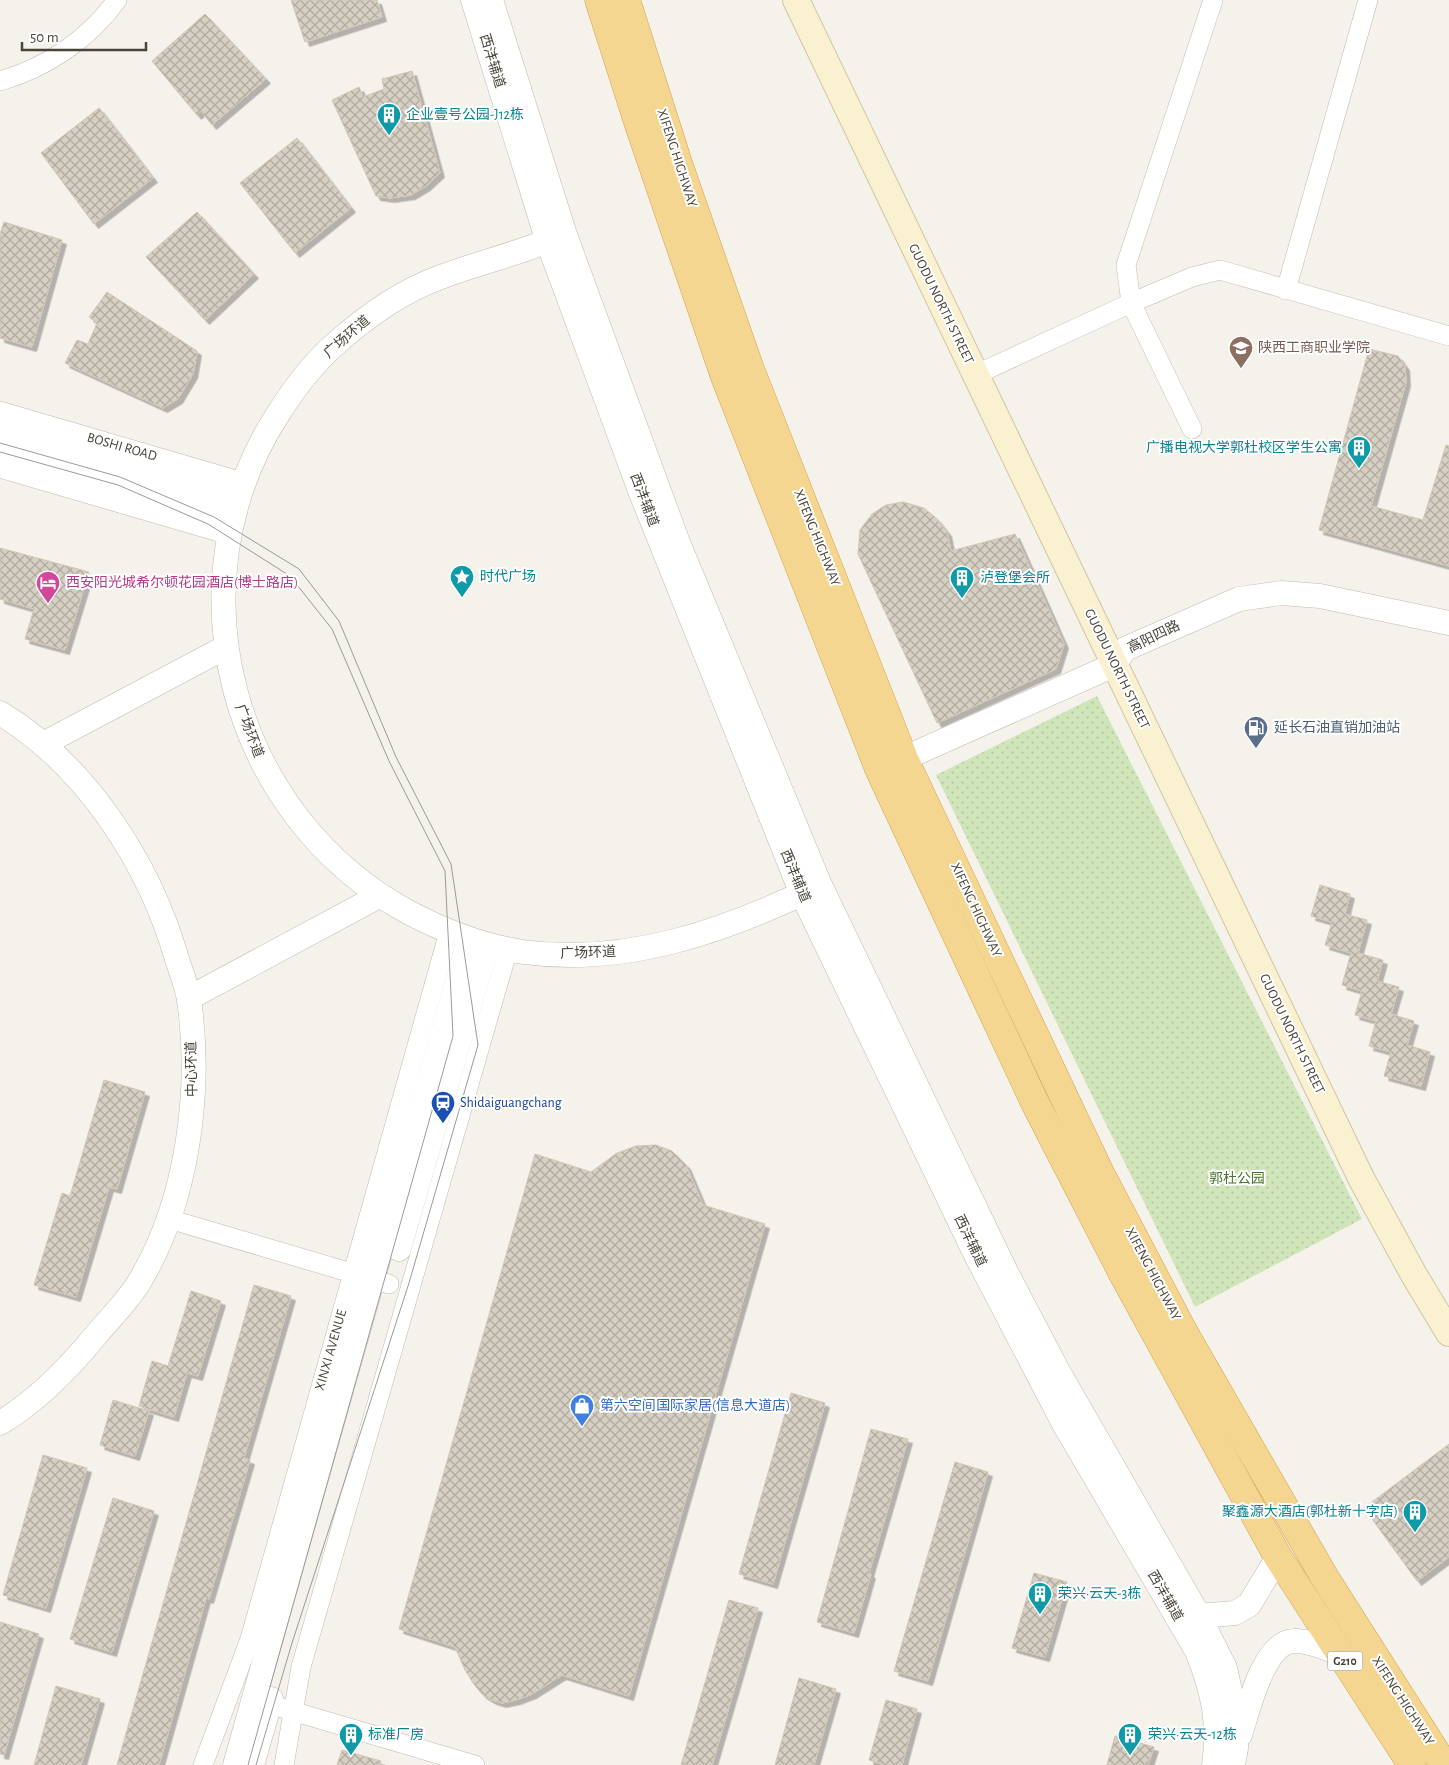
<svg xmlns="http://www.w3.org/2000/svg" width="1449" height="1765" viewBox="0 0 1449 1765" font-family="'Alegreya Sans','Noto Sans SC',sans-serif">
<style>
.park{fill:url(#park-dots)}
.building{fill:url(#building-cross-hatch);stroke:#d0c6b6;filter:url(#shadow)}
.lines{fill:none;stroke-linecap:round;stroke-linejoin:round}
.minor-casing{stroke:#c0baaf;stroke-width:20}
.tertiary-casing{stroke:#c0baaf;stroke-width:25}
.secondary-casing{stroke:#d0c5a0;stroke-width:28}
.trunk-casing{stroke:#d0a24b;stroke-width:29}
.minor{stroke:#fff;stroke-width:19}
.tertiary{stroke:#fff;stroke-width:24}
.secondary{stroke:#faf1d1;stroke-width:26}
.trunk{stroke:#f4d690;stroke-width:28}
.tram{stroke:#9a9a9a;stroke-width:1}
.labels{text-anchor:middle;dominant-baseline:central;stroke-width:4;stroke-linejoin:round;paint-order:stroke}
.shield{fill:#fff;stroke:#807c75;stroke-width:1}
.shield-label{font-size:12px;font-weight:bold;fill:#49443a}
.street-label{font-size:14px;fill:#49443a;stroke:#fff}
.culture-label{font-size:14px;fill:#0d838f;stroke:#fff;text-anchor:start}
.education-label{font-size:14px;fill:#785e54;stroke:#fff;text-anchor:start}
.hotel-label{font-size:14px;fill:#b23c85;stroke:#fff;text-anchor:start}
.service-label{font-size:14px;fill:#4e5e75;stroke:#fff;text-anchor:start}
.transit-label{font-size:14px;fill:#164399;stroke:#fff;text-anchor:start}
.park-label{font-size:14px;fill:#4a7632;stroke:#fff}
.shop-label{font-size:14px;fill:#366cbe;stroke:#fff;text-anchor:start}
</style>
<defs>
<pattern id="park-dots" width="8" height="8" patternUnits="userSpaceOnUse" patternTransform="scale(1.25)"><rect width="8" height="8" fill="#d0e5b9"/><path d="M2 2h.1M6 6h.1" fill="none" stroke="#b4c6a0" stroke-width="1.8" stroke-linecap="round"/></pattern>
<pattern id="building-cross-hatch" width="8" height="8" patternUnits="userSpaceOnUse" patternTransform="scale(1.25)"><rect width="8" height="8" fill="#d6cfc3"/><path d="M0 0l8 8M0 8l8-8" fill="none" stroke="#b0aa9f"/></pattern>
<filter id="shadow"><feDropShadow dx="4.5" dy="4.5" stdDeviation="0" flood-color="#0004"/></filter>
</defs>
<rect width="100%" height="100%" fill="#f5f2ec"/>
<path class="park" d="M1097 696 1362 1219 1195 1307 936 775Z"/>
<g class="building">
<path d="M291 0H377L382 17 305 42Z"/>
<path d="M205 14 266 79 212 125 201 111 197 115 152 61Z"/>
<path d="M412 71 440 173 426 186 411 195 390 198 376 196 332 100 359 87 363 97 384 89 382 79Z"/>
<path d="M99 108 153 178 94 224 41 153Z"/>
<path d="M297 138 351 208 295 253 240 183Z"/>
<path d="M197 212 254 274 205 320 146 257Z"/>
<path d="M4 222 62 240 32 347 0 338V234Z"/>
<path d="M107 292 197 351 193 374 178 399 163 408 65 363 77 340 88 344 97 323 89 317Z"/>
<path d="M1369 349 1398 356 1405 366 1406 382 1371 506 1423 520 1446 445 1449 446V566L1319 530Z"/>
<path d="M903 502 924 508 936 518 947 532 951 551 1015 534 1064 644 1056 669 937 723 858 554 860 530 872 514 886 505Z"/>
<path d="M0 548 89 572 65 650 25 639 34 609 0 599Z"/>
<path d="M1320 885 1350 894 1345 914 1367 920 1358 953 1383 960 1377 981 1399 987 1391 1014 1414 1021 1407 1045 1430 1052 1421 1086 1384 1076 1391 1052 1369 1046 1376 1021 1355 1015 1362 991 1342 985 1351 953 1325 945 1332 922 1311 916Z"/>
<path d="M104 1080 145 1092 117 1189 109 1187 76 1297 34 1285 62 1193 70 1196Z"/>
<path d="M656 1145 672 1151 686 1165 703 1205 765 1224 629 1696 562 1675 532 1694 516 1700 502 1703 492 1700 482 1694 473 1683 465 1670 455 1647 399 1629 535 1154 591 1172 617 1153 636 1146Z"/>
<path d="M254 1285 291 1296 244 1458 250 1460 209 1599 206 1598 159 1765H117Z"/>
<path d="M191 1291 221 1301 198 1376 187 1373 174 1417 139 1406 152 1361 168 1366Z"/>
<path d="M791 1393 825 1403 773 1584 739 1574Z"/>
<path d="M113 1400 149 1411 135 1456 100 1445Z"/>
<path d="M871 1429 908 1439 869 1573 871 1574 854 1633 817 1622Z"/>
<path d="M1449 1444V1557L1417 1581 1364 1508Z"/>
<path d="M43 1455 87 1468 46 1608 3 1595Z"/>
<path d="M955 1462 988 1472 928 1681 894 1671Z"/>
<path d="M113 1498 154 1511 112 1652 70 1639Z"/>
<path d="M1034 1573 1067 1582 1045 1657 1012 1648Z"/>
<path d="M729 1600 758 1608 712 1765H681Z"/>
<path d="M0 1622 39 1634 4 1755 0 1754Z"/>
<path d="M799 1678 836 1689 814 1765H775Z"/>
<path d="M56 1686 100 1699 81 1765H34Z"/>
<path d="M886 1700 917 1709 902 1765H884L869 1760Z"/>
<path d="M1115 1736 1154 1747 1148 1765H1107Z"/>
<path d="M342 1750 381 1761 380 1765H337Z"/>
</g>
<g class="lines">
<defs>
<g id="minor">
<path d="M0 81C46 68 89 39 117 0"/>
<path d="M1286 290 1368 0"/>
<path d="M975 375 1131 303 1192 277 1220 270 1449 336"/>
<path d="M0 411 243 482"/>
<path d="M1192 429 1131 303 1126 265 1213 0"/>
<path d="M0 468 229 535"/>
<path d="M169 1219 389 1284"/>
<path d="M282 1708 475 1765"/>
<path d="M203 1765 250 1639 449 932"/>
<path d="M284 1765 301 1667 508 949"/>
</g>
<g id="tertiary">
<path d="M473 0 548 242 641 493 802 894 976 1255 1064 1424 1197 1651C1213 1691 1220 1722 1214 1765"/>
<path d="M491 0 565 235 677 540 820 885 1006 1272 1059 1373 1199 1616 1225 1668 1236 1719V1748L1233 1765"/>
<path d="M563 235C524 252 481 262 441 277 402 291 364 318 333 346 311 366 293 390 278 414 168 584 231 816 408 912 444 931 482 946 523 952 626 966 725 931 816 887"/>
<path d="M0 431 238 498"/>
<path d="M0 449 233 516"/>
<path d="M0 713C87 766 149 863 177 959 181 972 187 986 189 1000 202 1090 188 1199 141 1279 130 1299 111 1317 96 1335 69 1368 37 1401 0 1423"/>
<path d="M43 744 226 647"/>
<path d="M887 766 1114 665 1125 649 1239 599 1281 593 1320 596 1449 623"/>
<path d="M189 998 379 896"/>
<path d="M399 1249 487 945"/>
<path d="M1199 1616 1235 1613 1249 1605 1278 1557"/>
<path d="M1240 1735C1248 1711 1263 1642 1294 1641 1309 1640 1325 1648 1339 1653"/>
<path d="M235 1765 469 940"/>
<path d="M252 1765 271 1699"/>
</g>
<path id="secondary" d="M796 0 1361 1178 1414 1275 1449 1333"/>
<g id="trunk">
<path d="M599 0 639 125 725 377 879 769 1035 1103 1123 1274 1278 1557 1412 1765"/>
<path d="M626 0 678 163 750 369 904 759 1100 1173 1183 1331 1325 1578 1444 1765"/>
</g>
</defs>
<use href="#minor" class="minor-casing"/>
<use href="#tertiary" class="tertiary-casing"/>
<use href="#secondary" class="secondary-casing"/>
<use href="#trunk" class="trunk-casing"/>
<use href="#minor" class="minor"/>
<use href="#tertiary" class="tertiary"/>
<use href="#secondary" class="secondary"/>
<use href="#trunk" class="trunk"/>
<g class="tram">
<path d="M0 443 120 477 214 517 299 569 339 621 396 757 451 864 478 1045 409 1283 292 1643 256 1765"/>
<path d="M0 452 118 485 208 524 290 576 332 629 389 761 445 871 453 1036 248 1765"/>
</g>
</g>
<defs>
<symbol id="building-pin" viewBox="-11 -11 22 30"><path d="M0 17L-7.5 6A9.5 9.5 0 1 1 7.5 6Z" fill="#0f9aa8" stroke="#fff"/><path d="M-4-6H4V6H1V3H-1V6H-4ZM-2.5-4.3h1.7v1.8h-1.7ZM.8-4.3h1.7v1.8H.8ZM-2.5-1h1.7V.8h-1.7ZM.8-1h1.7V.8H.8Z" fill="#fff"/></symbol>
<symbol id="university-pin" viewBox="-11 -11 22 30"><path d="M0 17L-7.5 6A9.5 9.5 0 1 1 7.5 6Z" fill="#8d6e63" stroke="#fff"/><path d="M0-5L7-2L0 1L-7-2ZM-4 1L0 2.5L4 1V4Q0 6-4 4Z" fill="#fff"/></symbol>
<symbol id="sight-pin" viewBox="-11 -11 22 30"><path d="M0 17L-7.5 6A9.5 9.5 0 1 1 7.5 6Z" fill="#0f9aa8" stroke="#fff"/><path d="M0-6L1.8-2.2L6-1.7L2.9 1.2L3.7 5.4L0 3.3L-3.7 5.4L-2.9 1.2L-6-1.7L-1.8-2.2Z" fill="#fff"/></symbol>
<symbol id="hotel-pin" viewBox="-11 -11 22 30"><path d="M0 17L-7.5 6A9.5 9.5 0 1 1 7.5 6Z" fill="#d1479c" stroke="#fff"/><path d="M-6-4.5h1.5V1H6V5H4.5V3h-9V5H-6ZM-4 0a1.8 1.8 0 1 1 3.6 0ZM.5 0V-2.5h3Q6-2.5 6 0Z" fill="#fff"/></symbol>
<symbol id="fuel-pin" viewBox="-11 -11 22 30"><path d="M0 17L-7.5 6A9.5 9.5 0 1 1 7.5 6Z" fill="#5c6f8a" stroke="#fff"/><path d="M-5.5-6h7V0h2V4h1.3V-2.5L3-4.5l.8-.8L6-3V5H2.5V1h-1V6h-7ZM-4.2-4.7v3.2H.2V-4.7Z" fill="#fff"/></symbol>
<symbol id="station-pin" viewBox="-11 -11 22 30"><path d="M0 17L-7.5 6A9.5 9.5 0 1 1 7.5 6Z" fill="#1a4fb4" stroke="#fff"/><path d="M-3-6H3Q5-6 5-4V2Q5 4 3 4L4.5 6H3L1.5 4h-3L-3 6H-4.5L-3 4Q-5 4-5 2V-4Q-5-6-3-6ZM-3.5-4v3h7v-3ZM-3.5 1v1.5H-2V1ZM2 1v1.5H3.5V1Z" fill="#fff"/></symbol>
<symbol id="shop-pin" viewBox="-11 -11 22 30"><path d="M0 17L-7.5 6A9.5 9.5 0 1 1 7.5 6Z" fill="#3f7fe0" stroke="#fff"/><path d="M-5-2.5h2.3a2.7 3.5 0 0 1 5.4 0H5L5.5 6h-11ZM-1.5-2.5h3a1.5 2.3 0 0 0-3 0Z" fill="#fff"/></symbol>
</defs>
<g fill-rule="evenodd">
<use href="#building-pin" x="375" y="101" width="28" height="38"/>
<use href="#university-pin" x="1227" y="334" width="28" height="38"/>
<use href="#building-pin" x="1345" y="434" width="28" height="38"/>
<use href="#sight-pin" x="448" y="563" width="28" height="38"/>
<use href="#building-pin" x="948" y="564" width="28" height="38"/>
<use href="#hotel-pin" x="34" y="569" width="28" height="38"/>
<use href="#fuel-pin" x="1242" y="714" width="28" height="38"/>
<use href="#station-pin" x="429" y="1089" width="28" height="38"/>
<use href="#shop-pin" x="568" y="1392" width="28" height="38"/>
<use href="#building-pin" x="1401" y="1498" width="28" height="38"/>
<use href="#building-pin" x="1026" y="1580" width="28" height="38"/>
<use href="#building-pin" x="337" y="1721" width="28" height="38"/>
<use href="#building-pin" x="1116" y="1721" width="28" height="38"/>
</g>
<g class="labels">
<rect class="shield" x="1327.5" y="1651.5" width="35" height="19" rx="4"/>
<g class="shield-label">
<text x="1345" y="1661">G210</text>
</g>
<g class="street-label">
<text transform="translate(492 61) rotate(73)">西沣辅道</text>
<text transform="translate(677 158) rotate(72)">XIFENG HIGHWAY</text>
<text transform="translate(941 304) rotate(64)">GUODU NORTH STREET</text>
<text transform="translate(347 337) rotate(-41)">广场环道</text>
<text transform="translate(122 447) rotate(16)">BOSHI ROAD</text>
<text transform="translate(644 500) rotate(69)">西沣辅道</text>
<text transform="translate(817 538) rotate(68)">XIFENG HIGHWAY</text>
<text transform="translate(1154 637) rotate(-26)">高阳四路</text>
<text transform="translate(1117 669) rotate(64)">GUODU NORTH STREET</text>
<text transform="translate(249 731) rotate(69)">广场环道</text>
<text transform="translate(795 876) rotate(67)">西沣辅道</text>
<text transform="translate(976 910) rotate(65)">XIFENG HIGHWAY</text>
<text transform="translate(588 953) rotate(-2)">广场环道</text>
<text transform="translate(1292 1034) rotate(64)">GUODU NORTH STREET</text>
<text transform="translate(192 1069) rotate(-91)">中心环道</text>
<text transform="translate(970 1241) rotate(64)">西沣辅道</text>
<text transform="translate(1153 1274) rotate(62)">XIFENG HIGHWAY</text>
<text transform="translate(331 1350) rotate(-74)">XINXI AVENUE</text>
<text transform="translate(1165 1596) rotate(60)">西沣辅道</text>
<text transform="translate(1403 1701) rotate(57)">XIFENG HIGHWAY</text>
</g>
<g class="culture-label">
<text x="406" y="115">企业壹号公园-J12栋</text>
<text x="1342" y="448" text-anchor="end">广播电视大学郭杜校区学生公寓</text>
<text x="480" y="577">时代广场</text>
<text x="980" y="578">泸登堡会所</text>
<text x="1398" y="1512" text-anchor="end">聚鑫源大酒店(郭杜新十字店)</text>
<text x="1058" y="1594">荣兴·云天-3栋</text>
<text x="368" y="1735">标准厂房</text>
<text x="1148" y="1735">荣兴·云天-12栋</text>
</g>
<g class="education-label">
<text x="1258" y="348">陕西工商职业学院</text>
</g>
<g class="hotel-label">
<text x="66" y="583">西安阳光城希尔顿花园酒店(博士路店)</text>
</g>
<g class="service-label">
<text x="1274" y="728">延长石油直销加油站</text>
</g>
<g class="transit-label">
<text x="460" y="1103">Shidaiguangchang</text>
</g>
<g class="park-label">
<text x="1237" y="1179">郭杜公园</text>
</g>
<g class="shop-label">
<text x="600" y="1406">第六空间国际家居(信息大道店)</text>
</g>
</g>
<path d="M22 42v8h124v-8" fill="none" stroke="#49443a" stroke-width="2.5"/>
<text x="30" y="42" font-size="15" fill="#49443a" stroke="#ffffff" stroke-width="4" paint-order="stroke">50 m</text>
</svg>
